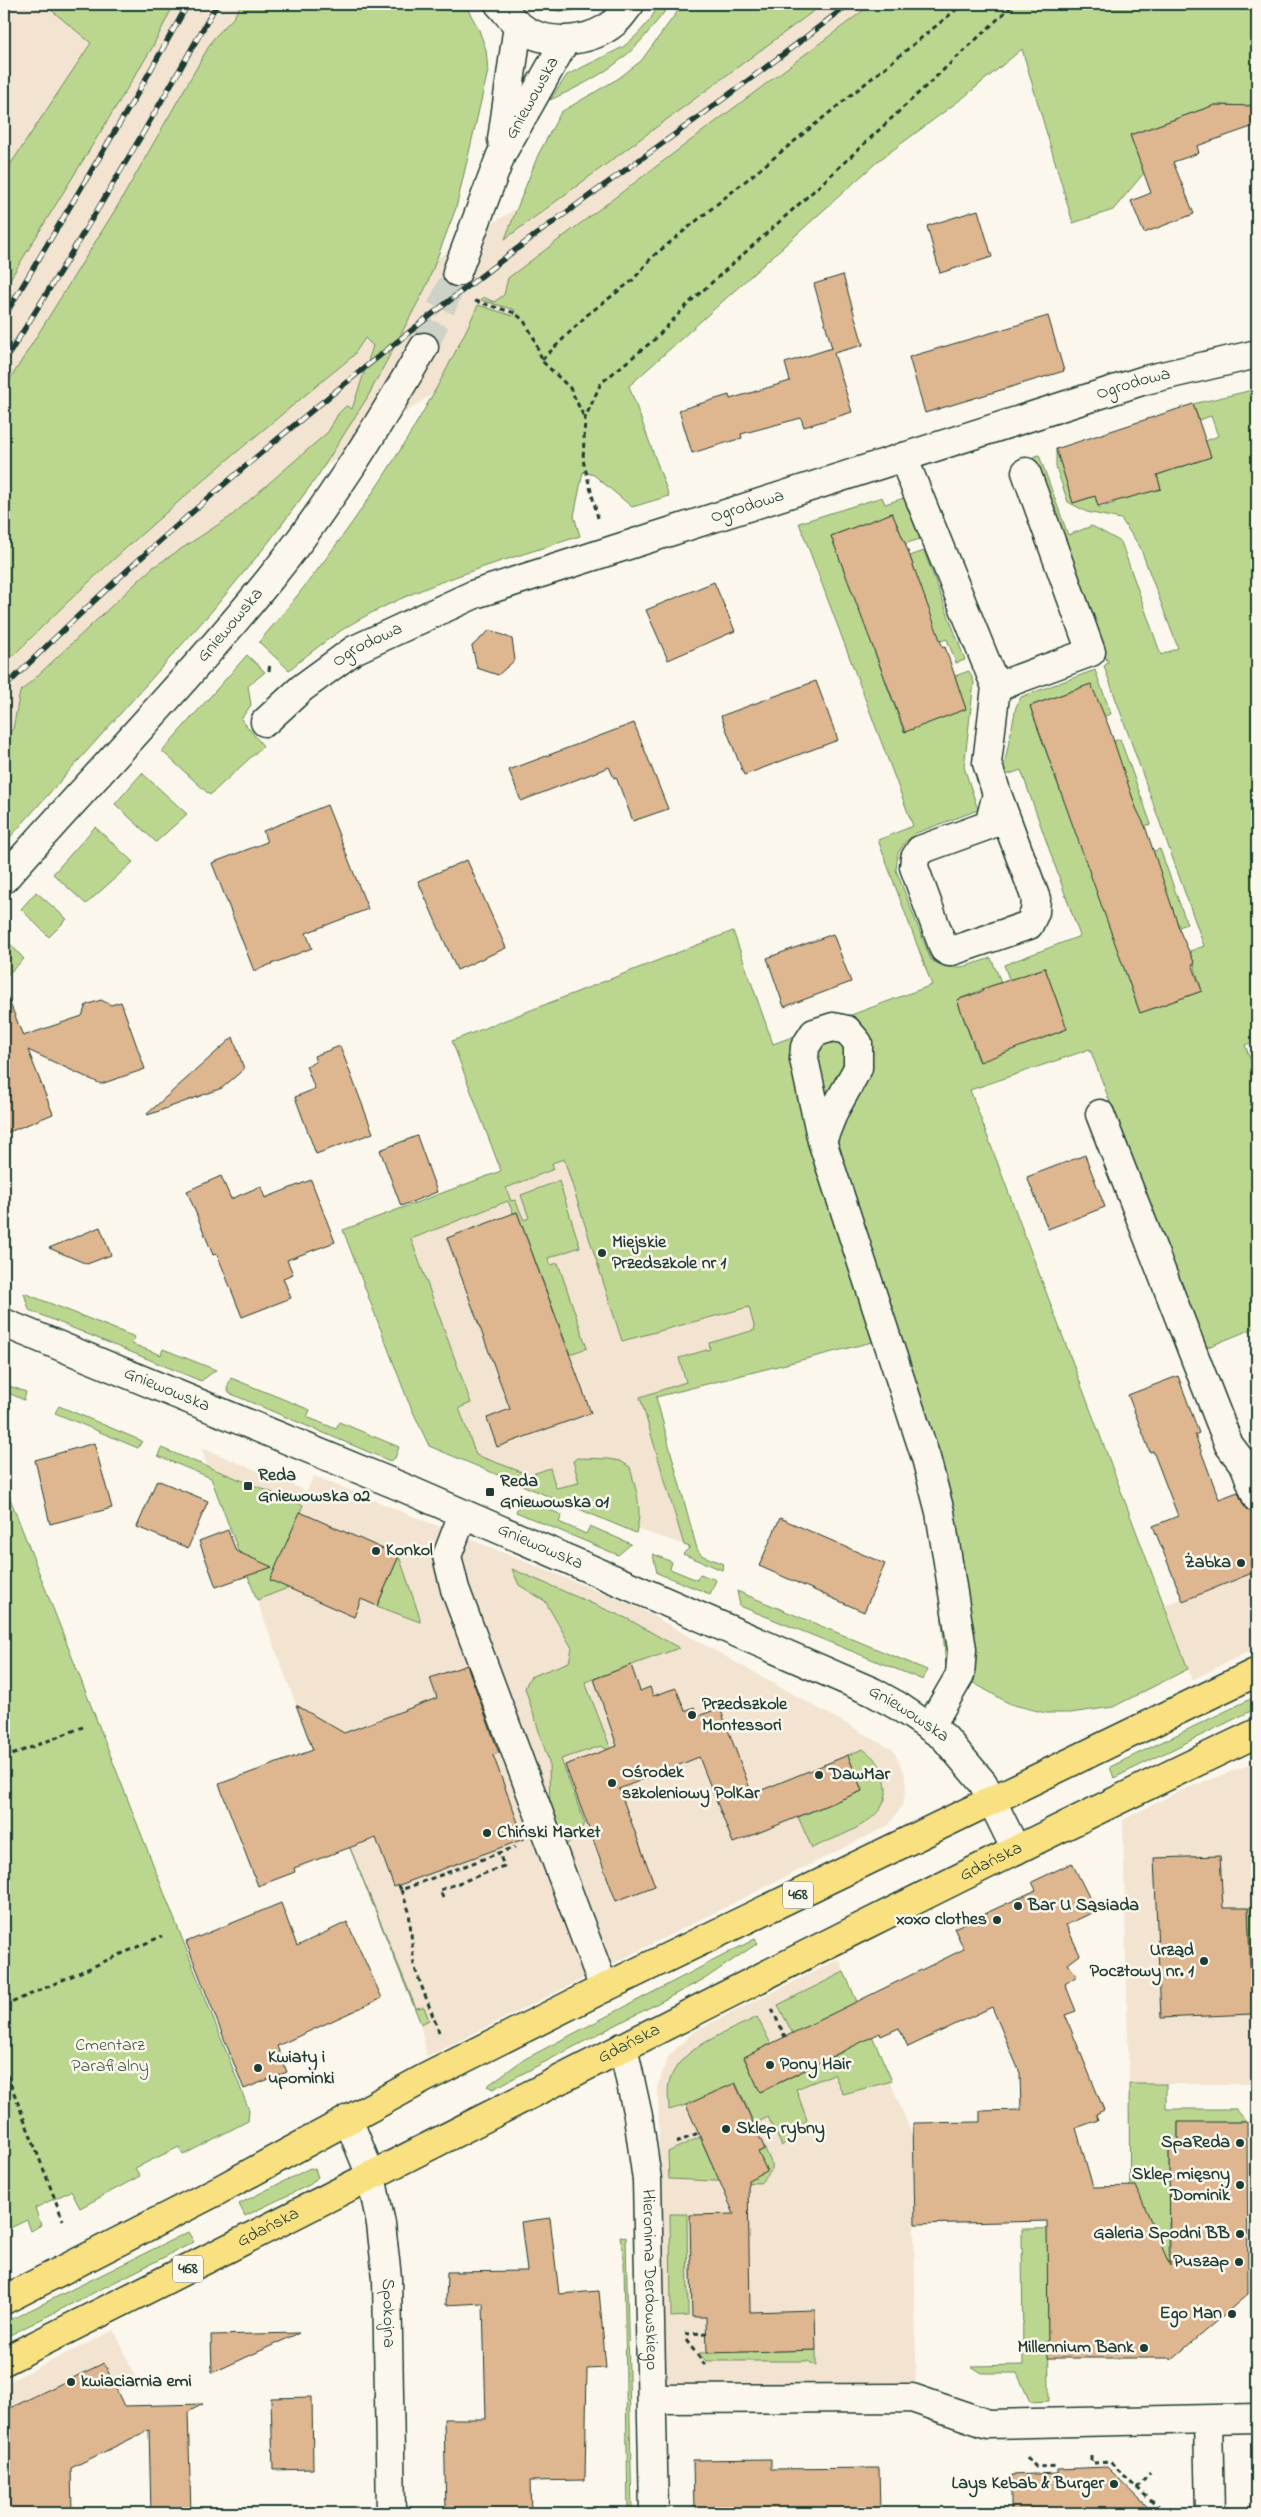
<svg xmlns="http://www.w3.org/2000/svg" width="1261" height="2517" viewBox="0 0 1261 2517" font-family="'Indie Flower',sans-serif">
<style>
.built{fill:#f2e4d0}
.green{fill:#bbd78f;stroke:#6d8a62}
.building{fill:#deb68f;stroke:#1f3d34}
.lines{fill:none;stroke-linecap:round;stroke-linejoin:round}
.minor-tunnel{stroke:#cfd2c7;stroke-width:28;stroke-dasharray:28 14;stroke-linecap:butt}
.minor-casing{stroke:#1f3d34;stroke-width:31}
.major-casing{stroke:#1f3d34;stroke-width:31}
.path{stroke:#1f3d34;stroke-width:3;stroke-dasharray:5 4;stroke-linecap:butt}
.minor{stroke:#fbf7ec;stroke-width:28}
.major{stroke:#f9e181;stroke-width:28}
.rail-casing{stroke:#1f3d34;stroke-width:5.5}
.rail{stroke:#fbf7ec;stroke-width:4;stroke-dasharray:11;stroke-linecap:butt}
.poi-dot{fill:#1f3d34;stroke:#fbf7ec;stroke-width:2}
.labels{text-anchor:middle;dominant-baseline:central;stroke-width:5;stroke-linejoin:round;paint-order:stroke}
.shield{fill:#fbf7ec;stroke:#61756b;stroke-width:1}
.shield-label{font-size:16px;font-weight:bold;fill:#1f3d34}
.street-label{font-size:18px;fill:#1f3d34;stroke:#fbf7ec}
.poi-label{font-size:18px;font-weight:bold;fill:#1f3d34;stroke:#fbf7ec;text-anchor:start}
.park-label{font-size:18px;fill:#3e5c46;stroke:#fbf7ec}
</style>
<rect width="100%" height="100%" fill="#fbf7ec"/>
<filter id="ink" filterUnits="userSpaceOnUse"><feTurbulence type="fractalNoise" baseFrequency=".02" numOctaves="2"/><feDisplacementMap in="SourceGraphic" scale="10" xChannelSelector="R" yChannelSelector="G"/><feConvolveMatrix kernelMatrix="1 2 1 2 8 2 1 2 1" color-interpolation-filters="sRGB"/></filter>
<g filter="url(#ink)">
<g class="built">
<path d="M4 4H279L4 462Z"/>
<path d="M727 4H1004L593 286 250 517 4 802V577L434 260 519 207Z"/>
<path d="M733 931 876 1341 656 1397 697 1549 634 1528 434 1444 349 1227 501 1171 452 1041Z"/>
<path d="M202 1448 307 1491 314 1476 635 1606 893 1750 905 1774 906 1788 902 1806 889 1825 427 2057 420 2022 350 1848 211 1478Z"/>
<path d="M1257 1568V1647L1192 1680 1164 1606Z"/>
<path d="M1257 1762V2084H1129L1123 1820 1179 1791Z"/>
<path d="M839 1959 913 2137 916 2366 914 2412 664 2413 658 2085 668 2057 693 2032Z"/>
<path d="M114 2330 137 2380 39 2435 45 2477 46 2513H4V2384Z"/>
</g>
<g class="green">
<path d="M44 4H174L152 48 4 289V174L91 43Z"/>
<path d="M241 4H465L479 30 486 50 488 71 456 208 426 287 367 398 317 477 268 543 211 612 4 844V738L13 729 20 692 152 568 230 517 328 432 338 414 346 406 352 409 373 346 365 338 353 356C233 454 112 554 4 665V389L120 202 213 39 234 17Z"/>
<path d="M535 4H589C571 15 553 12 535 4Z"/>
<path d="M659 4H669C665 12 659 19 653 26 626 63 590 82 550 100L567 75 623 47 637 35 650 20Z"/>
<path d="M683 4H823L505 239 538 155 561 112 619 78 641 61Z"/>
<path d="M872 4H1257V102L1246 106 1215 105 1130 135 1144 173 1113 210 1073 223 1022 49 964 97 878 161 629 386 669 496 632 507 594 475 583 472 574 516 580 536C506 560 429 581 360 619 335 633 312 651 289 670L259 642C347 539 422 428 478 305L513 316 515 310 481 300 483 297 494 302 504 295 508 278Z"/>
<path d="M1257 389V1040L1245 1045 1257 1077V1327L1203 1349 1090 1049 970 1090 1188 1669 1113 1707 1070 1713H1046L1010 1704 946 1667 934 1527 926 1517 924 1495 876 1341 656 1397 697 1549 701 1555 723 1564 722 1570 683 1554 690 1547 684 1545 640 1397 686 1382 679 1358 710 1349 709 1343 755 1330 749 1307 622 1341 564 1159 552 1163 554 1169 506 1188 511 1201 515 1200 524 1220 529 1218 521 1195 559 1181 580 1247 548 1258 551 1265 558 1263 587 1348 570 1354 517 1212 513 1213 508 1201 411 1239 471 1403 459 1408 476 1455 530 1475 550 1468 556 1488 579 1483 573 1461 577 1458 609 1459 620 1461 630 1467C636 1491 643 1508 636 1533L429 1446 408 1401 343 1230 501 1171 452 1041 733 931 773 1044 932 985 878 840 913 826 799 523 882 497 885 504 904 498 920 539 904 544 892 513 831 536 864 623 916 574 910 556 924 551 965 660 956 663 947 639 940 641 872 645 904 732 965 709 955 676 969 671 974 682 964 767 978 810 916 833 905 842 898 853 896 870 931 960C954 974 968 965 991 958L1001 982 957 1000 979 1061 1067 1029 1045 968 1014 979H1009L1004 965 1080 936 1021 770 1007 775 1004 766 1016 707 1021 697 1095 670 1111 714 1105 716 1102 714 1091 684 1030 706 1061 793 1115 744 1114 741 1120 739 1151 824 1145 826 1142 824 1131 793 1069 815 1153 854 1154 851 1160 849 1187 924 1179 927 1170 903 1109 925 1140 1013 1202 991 1190 951 1204 946 1104 666 1108 663 1030 458 1039 455 1068 535 1092 526 1121 542 1161 655 1178 648 1140 547 1121 519 1087 512 1068 502 1056 467V449L1073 503 1095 496 1099 508 1115 503 1112 491 1161 489 1157 475 1211 457 1205 441 1218 436 1211 416 1199 420 1193 404Z"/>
<path d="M247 655 265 672 248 686 251 705 241 719 263 746 210 795 162 751Z"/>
<path d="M142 773 187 814 156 842 115 804Z"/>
<path d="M95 827 133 862 86 904 53 874Z"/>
<path d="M36 892 67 919 49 937 21 909Z"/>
<path d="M4 937 24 959 4 978Z"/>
<path d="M24 1293 135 1337 132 1344 161 1355 163 1349 216 1370 201 1381 29 1310Z"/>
<path d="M231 1378 310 1410 307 1417 336 1429 339 1422 399 1447 395 1458 390 1461 229 1393 227 1388Z"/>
<path d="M4 1384 26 1392 24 1400 4 1391Z"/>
<path d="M59 1406 142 1441 138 1448 55 1413Z"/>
<path d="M161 1448 303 1505 300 1512 298 1584 257 1600 211 1478 158 1456Z"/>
<path d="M4 1483 249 2110 248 2121 183 2155 179 2147 135 2168 140 2176 80 2208 71 2191 35 2208 41 2225 31 2231 27 2220 4 2231V1542L8 1539 4 1526Z"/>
<path d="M521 1498 562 1515 559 1522 586 1534 590 1526 631 1544 618 1555 516 1512Z"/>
<path d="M653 1554 672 1562 670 1569 697 1580 700 1574 716 1580 710 1594 657 1573Z"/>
<path d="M399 1556 420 1618V1622L377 1606Z"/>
<path d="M512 1569 628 1619 679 1648 585 1682 612 1752 601 1746 561 1759 585 1824 564 1848 550 1812 549 1762 525 1688 530 1677 569 1662 572 1648 545 1601 519 1585Z"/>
<path d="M737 1591 927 1670 923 1680 740 1606Z"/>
<path d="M1257 1696V1708L1114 1778 1110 1767Z"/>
<path d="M863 1749C879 1762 884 1767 886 1788 889 1822 837 1836 812 1848L798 1817 862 1791 848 1755Z"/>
<path d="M350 1848 416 2008 424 2007 429 2020 421 2024Z"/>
<path d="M1248 1908H1257V2023L1252 2024Z"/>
<path d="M755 1939 758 1943 706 1978 493 2089 487 2086 523 2060Z"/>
<path d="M844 1972 892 2081 843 2094 834 2074 796 2089 807 2120 782 2146 768 2117 754 2124 736 2083 686 2105 669 2110C669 2101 667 2091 669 2083 678 2047 727 2033 757 2017L771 2044 744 2058 761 2092 844 2051 793 2034 778 2005Z"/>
<path d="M1129 2084H1166V2109H1236L1247 2122 1178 2123V2145H1169V2179L1178 2222H1169V2256L1178 2257V2285L1048 2277 1049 2401 1030 2402 1017 2373H982L971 2366 1023 2365 1022 2229 1130 2228Z"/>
<path d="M700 2137 715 2171 765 2149C773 2166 775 2170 760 2183L669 2179 668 2152Z"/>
<path d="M310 2168 315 2169 318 2177 311 2184 245 2216 239 2204Z"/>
<path d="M670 2214H687L688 2316 671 2317Z"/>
<path d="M188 2232 194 2242 4 2338V2323Z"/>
<path d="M620 2236 626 2237 632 2513H628L624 2259Z"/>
<path d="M816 2350V2366L808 2361H706L698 2353Z"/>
</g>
<g class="building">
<path d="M1215 105 1257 106V125L1197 146 1199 153 1173 162 1194 214 1144 233 1131 201 1151 193 1130 135Z"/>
<path d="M978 210 992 257 940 273 927 226Z"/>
<path d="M843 275 863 345 834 353 852 412 804 427 801 418 741 434 742 438 692 453 679 410 729 395 730 399 790 381 785 363 832 348 814 284Z"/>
<path d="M1048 316 1064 371 925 413 909 357Z"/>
<path d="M1193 404 1211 457 1157 475 1161 489 1098 506 1095 496 1073 503 1056 449Z"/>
<path d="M892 513 905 543 943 648 945 647 966 709 905 732 831 536Z"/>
<path d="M714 582 735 631 668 660 646 610Z"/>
<path d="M490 630 512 639 515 660 498 675 477 668 472 646Z"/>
<path d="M816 681 838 740 744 775 721 716Z"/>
<path d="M1091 684 1109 727 1136 808 1145 826 1181 934 1195 964H1192L1202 991 1140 1013 1030 706Z"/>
<path d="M634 723 668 809 633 821 616 777 614 778 609 767 521 801 509 770Z"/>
<path d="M327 805 368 909 306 933 312 948 254 971 212 863 267 842 263 831Z"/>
<path d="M467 860 506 948 457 970 418 881Z"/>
<path d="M833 934 851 982 784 1007 767 958Z"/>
<path d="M1045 968 1067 1029 980 1062 957 1000 983 991 982 989Z"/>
<path d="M4 993H6L23 1036 82 1016 86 1005 101 1000 111 1005 121 1002 145 1069 101 1084 28 1050 53 1114 4 1134Z"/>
<path d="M233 1037 244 1069 222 1088 148 1115 147 1114Z"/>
<path d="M340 1046 373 1133 316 1154 295 1097 315 1089 306 1066 316 1062 314 1056Z"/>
<path d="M417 1136 437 1192 401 1206 380 1150Z"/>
<path d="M1085 1155 1105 1207 1048 1229 1027 1177Z"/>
<path d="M221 1176 231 1199 261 1186 265 1198 311 1180 335 1242 287 1260 293 1274 283 1278 291 1298 242 1317 217 1254 213 1255 187 1191Z"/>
<path d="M517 1212 591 1413 497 1447 487 1418 510 1409 447 1238Z"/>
<path d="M100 1227 111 1255 87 1264 49 1248Z"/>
<path d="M1178 1376 1199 1433 1195 1435 1219 1499 1238 1492 1243 1504 1247 1510 1254 1513 1257 1522V1571L1183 1601 1153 1526 1178 1516 1153 1451 1150 1452 1128 1395Z"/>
<path d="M94 1443 112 1508 50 1524 35 1460Z"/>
<path d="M157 1480 208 1501 188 1548 137 1527Z"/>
<path d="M300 1512 399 1556 377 1606 361 1599 354 1617 270 1580Z"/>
<path d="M780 1518 885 1564 864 1612 759 1566Z"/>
<path d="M228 1530 236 1551 272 1567 216 1587 199 1541Z"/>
<path d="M467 1665 499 1753 493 1755 524 1839 394 1887 376 1838 294 1868 295 1872 258 1886 219 1784 313 1750 296 1705 344 1733 437 1698 430 1678Z"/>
<path d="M631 1665 640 1691 650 1687 653 1696 676 1688 685 1711 694 1707 698 1716 720 1708 752 1794 848 1755 862 1791 733 1843 699 1757 619 1789 655 1886 616 1901 565 1765 617 1746 594 1679Z"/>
<path d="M1220 1856 1223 1908H1248L1252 2014 1161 2018 1154 1858Z"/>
<path d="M1072 1863 1096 1911 1066 1925 1080 1955 1068 1964 1077 1976 1065 1984 1076 2011 1065 2015 1104 2110 1096 2114 1098 2120 1076 2128 1093 2187 1136 2186 1170 2266 1169 2145H1178V2122H1247L1248 2294 1171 2360V2358H1048L1047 2221 915 2224 913 2123 980 2122V2111L1021 2110 1020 2073 992 2007 908 2047 899 2028 881 2036 880 2033 760 2092 744 2057 964 1949 954 1928 1036 1890 1032 1882Z"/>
<path d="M281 1903 297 1946 347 1922 382 1998 277 2046 287 2072 244 2089 186 1942Z"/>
<path d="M735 2083 765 2149 758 2152 767 2171 748 2180 750 2312 815 2310 816 2350 707 2353 706 2317H692L690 2215 734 2214 686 2105Z"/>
<path d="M550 2218 559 2294 599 2291 606 2368 587 2369 585 2480 530 2481 531 2513H446L444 2419H486L483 2303 446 2305 447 2272 527 2271 521 2222Z"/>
<path d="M299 2333 212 2373 211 2335Z"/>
<path d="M104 2363 124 2406 203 2404 188 2412 191 2513H151L149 2430 71 2468 72 2513H4V2411Z"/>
<path d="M312 2397 313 2469 273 2470 271 2398Z"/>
<path d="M771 2459V2469L879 2468 880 2513H694L693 2460Z"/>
<path d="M1107 2467 1154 2513H1011V2475L1058 2473V2469Z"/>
</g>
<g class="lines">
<path class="minor-tunnel" d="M424 347 457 272"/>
<defs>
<g id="minor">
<path d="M499 4C505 10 510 18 517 24 543 47 589 44 615 22 621 17 625 10 630 4"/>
<path d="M502 140 518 25"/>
<path id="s1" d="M457 272 501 155 565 41"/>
<path d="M903 457 996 687 987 763 997 794 989 825 920 850 915 858 914 867 944 949 949 952 1029 925 1035 912 1036 899 997 794"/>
<path d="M996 687 1091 652 1026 472"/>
<path id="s2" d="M265 722 302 688 354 650 475 594 1145 380 1257 354"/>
<path id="s3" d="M4 879C92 779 185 683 269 580 328 507 377 428 424 347"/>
<path d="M1100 1114 1229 1445 1245 1466 1257 1498"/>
<path d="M822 1141 804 1059 805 1047 814 1033 833 1027 847 1030 858 1043V1068L834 1111 822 1141 926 1458 940 1512 962 1649 960 1675 930 1727"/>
<path id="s4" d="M4 1323 402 1487 873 1692 898 1706 944 1737 983 1783 1016 1850"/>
<path d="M463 1514 447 1556 455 1589 604 1988"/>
<path id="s5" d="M623 2047 638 2116 647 2180 654 2513"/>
<path id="s6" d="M348 2119 371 2176 381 2224 387 2278 391 2513"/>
<path d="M653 2399 912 2398 988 2424 1257 2418"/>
<path d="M1208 2420 1210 2513"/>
</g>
<g id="major">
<path d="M4 2300 219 2190 425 2078 604 1988 1257 1672"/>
<path id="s7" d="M4 2361C422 2153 835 1934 1257 1733"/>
</g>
</defs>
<use href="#minor" class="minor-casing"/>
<use href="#major" class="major-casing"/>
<g class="path">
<path d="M475 301 515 313 524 321 533 336 543 362 570 388 584 417"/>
<path d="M542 360 587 315 633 280 652 257 963 4"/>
<path d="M598 518 583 460 585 418 601 383 655 339 689 303 818 187 1014 4"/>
<path d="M269 671 270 663"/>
<path d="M4 1758 83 1727"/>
<path d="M399 1885 401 1890 515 1847"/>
<path d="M401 1890 409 1911 414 1966 439 2032"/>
<path d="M443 1898 440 1890 504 1866 499 1853"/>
<path d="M4 2006 162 1936"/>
<path d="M772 2009 785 2037"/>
<path d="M4 2067 63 2220"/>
<path d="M676 2143 698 2133"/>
<path d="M685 2334 707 2333"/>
<path d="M686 2340 705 2365"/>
<path d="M1256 2351V2385"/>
<path d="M1091 2456V2463L1110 2462 1164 2513"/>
<path d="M1027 2457 1036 2467 1058 2466"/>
<path d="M1137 2488 1150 2473"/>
</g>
<use href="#minor" class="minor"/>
<use href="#major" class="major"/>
<defs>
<g id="rail">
<path d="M4 317 136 96 188 4"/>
<path d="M4 362C78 244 149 125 217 4"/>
<path d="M4 688C161 531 333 389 510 254 583 199 658 148 731 93 771 64 810 34 849 4"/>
</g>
</defs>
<use href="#rail" class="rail-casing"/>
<use href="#rail" class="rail"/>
</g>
</g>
<g class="poi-dot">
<circle cx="602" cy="1253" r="5"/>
<rect x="243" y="1481" width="10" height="10" rx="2.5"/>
<rect x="485" y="1487" width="10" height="10" rx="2.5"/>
<circle cx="376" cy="1551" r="5"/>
<circle cx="1241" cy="1563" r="5"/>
<circle cx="692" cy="1715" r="5"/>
<circle cx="819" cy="1775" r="5"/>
<circle cx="612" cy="1783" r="5"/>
<circle cx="487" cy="1833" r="5"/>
<circle cx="1018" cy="1906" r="5"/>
<circle cx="997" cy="1920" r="5"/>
<circle cx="1204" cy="1961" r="5"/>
<circle cx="770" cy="2065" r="5"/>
<circle cx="258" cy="2068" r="5"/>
<circle cx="726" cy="2129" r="5"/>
<circle cx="1240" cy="2143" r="5"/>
<circle cx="1240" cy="2185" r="5"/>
<circle cx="1240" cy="2234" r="5"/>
<circle cx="1239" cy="2262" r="5"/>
<circle cx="1232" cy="2314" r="5"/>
<circle cx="1144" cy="2348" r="5"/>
<circle cx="71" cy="2382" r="5"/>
<circle cx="1114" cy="2484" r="5"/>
</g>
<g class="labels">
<g class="shield">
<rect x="783" y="1881.5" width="30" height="27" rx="4"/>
<rect x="173" y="2255.5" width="30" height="27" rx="4"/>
</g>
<g class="shield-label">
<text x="798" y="1895">468</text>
<text x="188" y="2269">468</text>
</g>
<g class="street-label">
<text stroke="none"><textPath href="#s1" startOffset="190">Gniewowska</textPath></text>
<text stroke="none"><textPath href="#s2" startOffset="939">Ogrodowa</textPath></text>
<text stroke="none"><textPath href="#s2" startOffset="534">Ogrodowa</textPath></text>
<text stroke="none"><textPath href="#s3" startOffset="340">Gniewowska</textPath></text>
<text stroke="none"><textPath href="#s2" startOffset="129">Ogrodowa</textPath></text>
<text stroke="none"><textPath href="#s4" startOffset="176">Gniewowska</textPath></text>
<text stroke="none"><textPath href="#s4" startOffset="581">Gniewowska</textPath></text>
<text stroke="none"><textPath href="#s4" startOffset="986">Gniewowska</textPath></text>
<text stroke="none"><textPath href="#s7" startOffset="1106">Gdańska</textPath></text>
<text stroke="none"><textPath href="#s7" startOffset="701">Gdańska</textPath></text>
<text stroke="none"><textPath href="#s7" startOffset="296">Gdańska</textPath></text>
<text stroke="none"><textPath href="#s5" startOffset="235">Hieronima Derdowskiego</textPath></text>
<text stroke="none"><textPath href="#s6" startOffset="200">Spokojna</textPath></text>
</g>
<g class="poi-label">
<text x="612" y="1243">Miejskie<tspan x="612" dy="21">Przedszkole nr 1</tspan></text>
<text x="258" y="1476">Reda<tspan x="258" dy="21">Gniewowska 02</tspan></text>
<text x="500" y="1482">Reda<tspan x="500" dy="21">Gniewowska 01</tspan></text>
<text x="386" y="1551">Konkol</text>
<text x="1231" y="1563" text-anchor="end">Żabka</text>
<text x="702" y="1705">Przedszkole<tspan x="702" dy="21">Montessori</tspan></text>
<text x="622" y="1773">Ośrodek<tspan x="622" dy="21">szkoleniowy PolKar</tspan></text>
<text x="829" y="1775">DawMar</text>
<text x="497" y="1833">Chiński Market</text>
<text x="1028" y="1906">Bar U Sąsiada</text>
<text x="987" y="1920" text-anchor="end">xoxo clothes</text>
<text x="1194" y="1951" text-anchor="end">Urząd<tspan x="1194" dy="21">Pocztowy nr. 1</tspan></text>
<text x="268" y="2058">Kwiaty i<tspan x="268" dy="21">upominki</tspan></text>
<text x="780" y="2065">Pony Hair</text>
<text x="736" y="2129">Sklep rybny</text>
<text x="1230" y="2143" text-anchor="end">SpaReda</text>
<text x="1230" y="2175" text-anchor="end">Sklep mięsny<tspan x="1230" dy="21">Dominik</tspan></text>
<text x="1230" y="2234" text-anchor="end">Galeria Spodni BB</text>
<text x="1229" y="2262" text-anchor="end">Puszap</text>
<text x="1222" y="2314" text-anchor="end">Ego Man</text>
<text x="1134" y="2348" text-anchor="end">Millennium Bank</text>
<text x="81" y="2382">kwiaciarnia emi</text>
<text x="1104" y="2484" text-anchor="end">Lays Kebab &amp; Burger</text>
</g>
<g class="park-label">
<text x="110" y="2046">Cmentarz<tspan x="110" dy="21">Parafialny</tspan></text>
</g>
</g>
<rect width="1261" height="2517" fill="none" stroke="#fbf7ec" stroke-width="20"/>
<rect x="10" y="10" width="1241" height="2497" fill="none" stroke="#1f3d34" stroke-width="2" filter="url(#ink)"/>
</svg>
